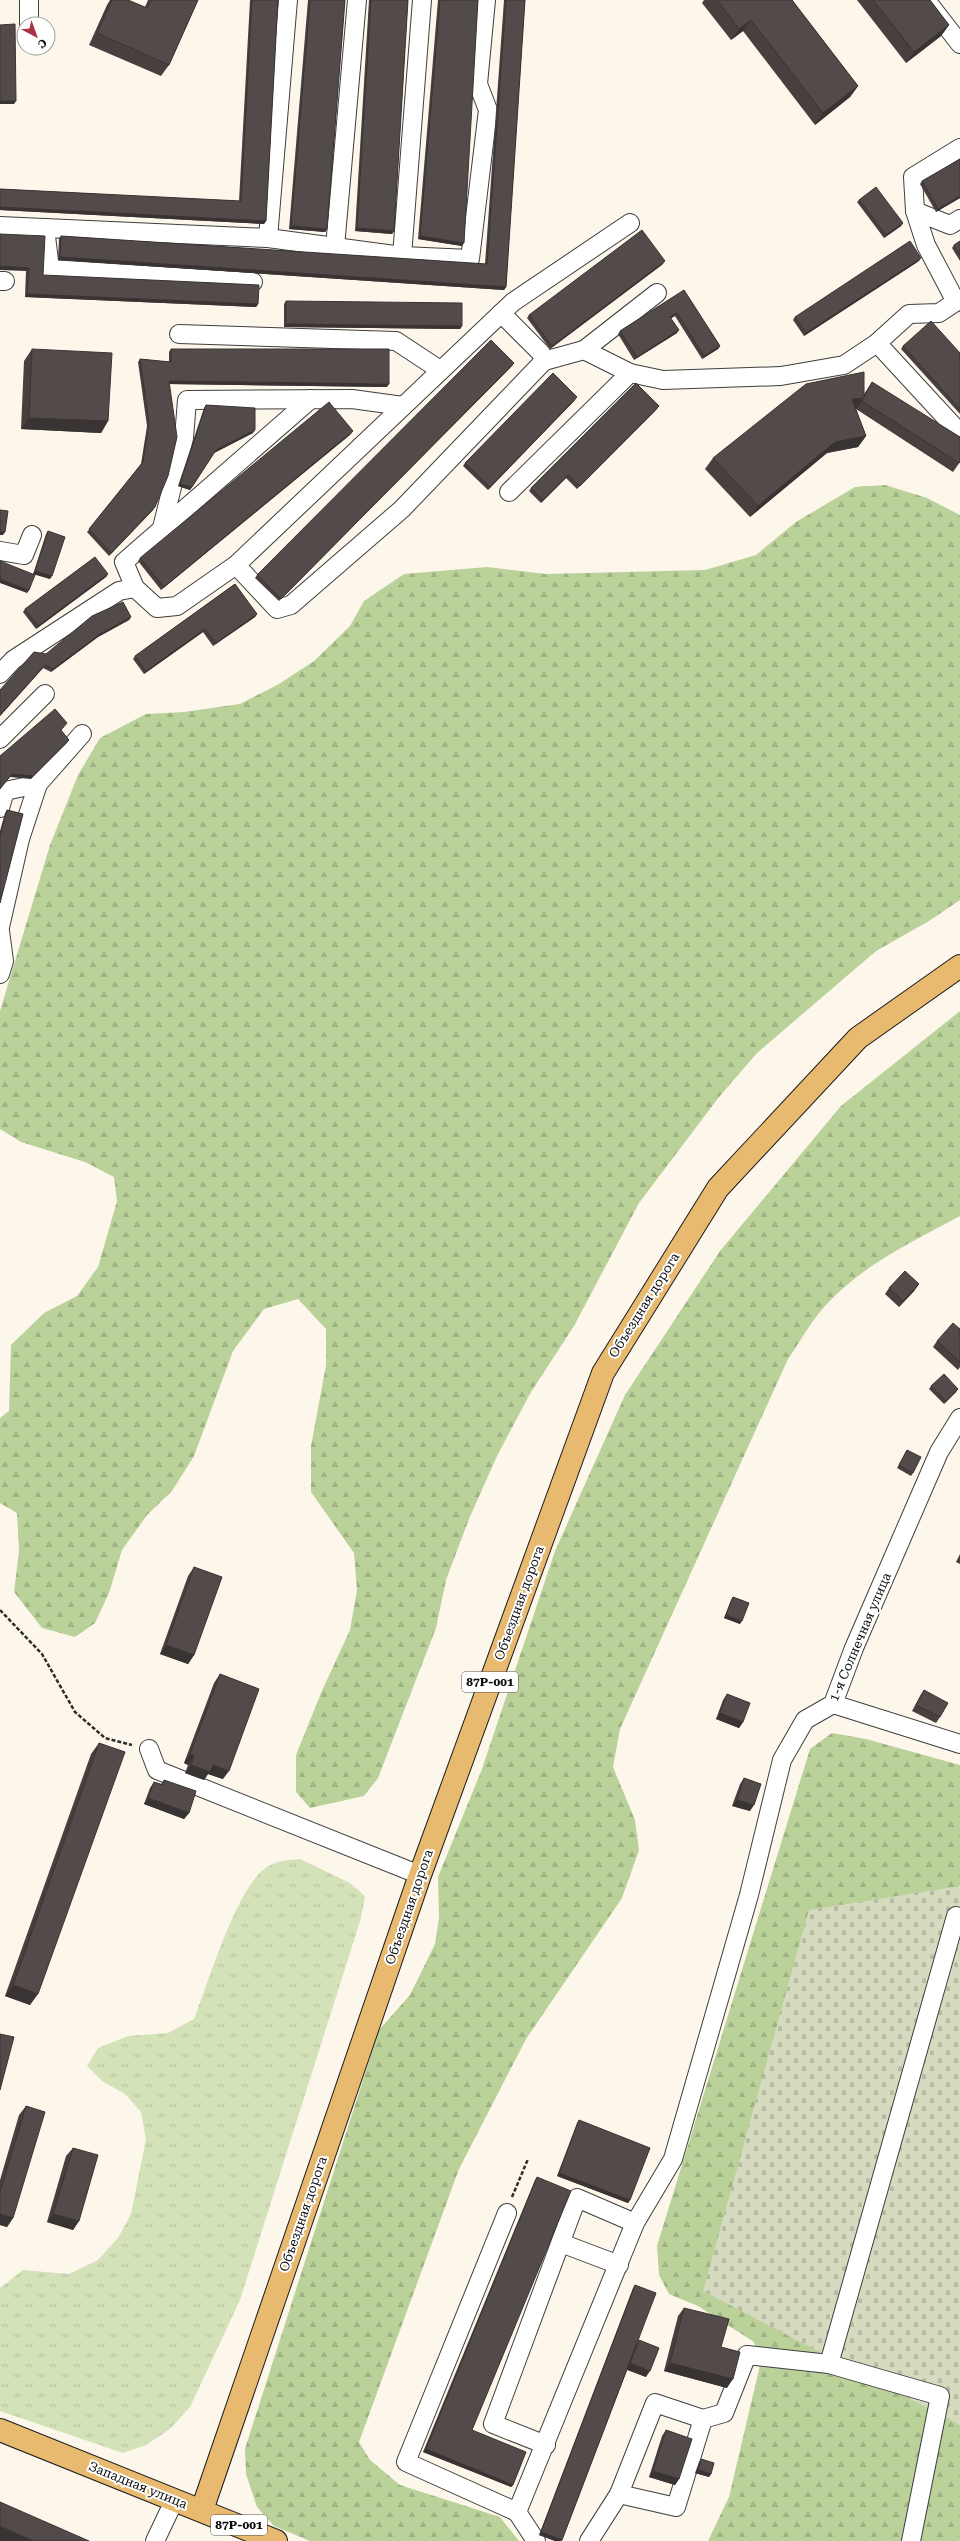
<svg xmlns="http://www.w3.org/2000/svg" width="960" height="2541" viewBox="0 0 960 2541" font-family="'Roboto Serif',serif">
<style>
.grass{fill:url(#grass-tufts)}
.forest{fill:url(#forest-firs)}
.cemetery{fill:url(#cemetery-stones)}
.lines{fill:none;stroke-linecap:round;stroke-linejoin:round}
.minor-casing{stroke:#3e3e3e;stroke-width:20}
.major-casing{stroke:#1c1c1c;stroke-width:24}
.path{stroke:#2d2d2d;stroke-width:2.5;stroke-dasharray:4 2;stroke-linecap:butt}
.minor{stroke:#fff;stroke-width:18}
.major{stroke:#e8ba70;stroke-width:22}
.wall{fill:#47403f}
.shaded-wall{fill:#393433}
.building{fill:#524b49;stroke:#393433}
.labels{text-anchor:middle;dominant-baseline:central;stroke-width:4;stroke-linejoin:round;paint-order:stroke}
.shield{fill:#fff;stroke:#545454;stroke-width:1}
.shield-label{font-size:12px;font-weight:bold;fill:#0b0b0b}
.street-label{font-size:13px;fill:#0b0b0b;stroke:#fff}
</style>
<defs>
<pattern id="grass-tufts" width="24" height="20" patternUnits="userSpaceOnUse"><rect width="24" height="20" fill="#d4e2b9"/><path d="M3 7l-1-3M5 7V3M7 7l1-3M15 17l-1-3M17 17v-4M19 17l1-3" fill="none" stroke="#b5c19e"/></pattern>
<pattern id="forest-firs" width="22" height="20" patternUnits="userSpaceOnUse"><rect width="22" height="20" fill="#bbd19a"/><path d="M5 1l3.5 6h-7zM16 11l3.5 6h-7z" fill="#9fb283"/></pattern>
<pattern id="cemetery-stones" width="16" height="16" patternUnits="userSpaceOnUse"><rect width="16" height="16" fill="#d6dbbf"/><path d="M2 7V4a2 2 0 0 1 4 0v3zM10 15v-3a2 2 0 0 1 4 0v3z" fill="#b6bba3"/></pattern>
</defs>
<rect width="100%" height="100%" fill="#fdf7eb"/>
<path class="grass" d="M300 1859 350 1883 365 1896 361 1918 240 2300 190 2407 170 2429 146 2445 123 2453 0 2411V2288L23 2270 69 2274 98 2260 118 2238 131 2214 146 2139 141 2112 125 2094 102 2081 87 2066 98 2048 128 2036 168 2033 194 2019C209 1981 234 1895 263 1870 273 1861 287 1860 300 1859Z"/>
<g class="forest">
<path d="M885 485 927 498 960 515V900L929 921 876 951 757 1053 719 1097 639 1203 574 1326 531 1392 497 1456 469 1519 446 1580 436 1628 378 1778 364 1796 310 1808 296 1792V1755L321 1693 350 1630 357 1590 354 1553 311 1492V1446L326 1365V1329L298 1299 264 1309 233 1351 194 1456 172 1491 147 1515 122 1550 109 1593 95 1623 75 1637 42 1628 14 1592 19 1552 17 1513 0 1503V1418L9 1411 11 1345 44 1313 77 1296 98 1267 117 1201 114 1177 85 1162 21 1142 0 1129V1011L50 845 78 775 100 738 146 714 184 712 240 704 279 684 314 661 350 626 364 601 404 574 487 567 546 574 705 570 756 555 796 522 855 487Z"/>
<path d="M960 1011V1216C913 1241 861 1266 825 1306 811 1321 800 1342 788 1359L620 1729 613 1767 635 1820 639 1850 622 1898 526 2039 459 2169 359 2442 370 2460 400 2485 500 2517 519 2541H310L274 2526 257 2507 246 2474 245 2449 379 2030 410 1995 435 1944 439 1918 438 1877 482 1769 555 1551 625 1395 720 1251 841 1106Z"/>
<path d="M832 1733 866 1739 960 1765V2541H708L729 2497 761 2361 754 2342 698 2306 669 2294 659 2275 657 2246 810 1749Z"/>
</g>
<path class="cemetery" d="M960 1886V2425L703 2291 809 1910Z"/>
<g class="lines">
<defs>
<g id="minor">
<path d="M29 0V24"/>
<path d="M926 0 960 44"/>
<path d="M915 211 950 225 960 219"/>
<path d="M0 226 268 238 402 256 470 259 488 110 478 84 486 0"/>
<path d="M45 228 50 269 253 282"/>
<path d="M268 238 288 0"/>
<path d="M335 247 357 0"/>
<path d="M402 256 422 0"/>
<path d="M0 281H5"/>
<path d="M956 302 926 245 915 211 913 177 960 148"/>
<path d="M501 313 541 353 544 361"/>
<path d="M179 334 396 341 440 370"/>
<path d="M877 343 960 433"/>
<path d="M584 350 630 373 663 380 781 376 844 365 877 343 909 314 939 313 960 299"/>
<path d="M311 399 124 562 135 588 157 608 177 606 236 565 513 302 630 223"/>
<path d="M509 492 630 373"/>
<path d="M162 528 184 438 187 400 352 399 403 406"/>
<path d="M0 551 24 555 32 535"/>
<path d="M236 565 277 609 291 605 402 509 544 361 584 350 657 293"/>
<path d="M0 674 13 660 119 591 135 588"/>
<path d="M0 739 45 694"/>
<path d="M0 808 5 791 38 784"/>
<path d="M0 927 20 839 38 784 82 734"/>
<path d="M0 931 4 961 0 974"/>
<path d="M833 1704 960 1744"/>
<path d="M149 1749 157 1770 420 1875"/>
<path d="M507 2213 406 2462 517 2512"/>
<path d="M561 2243 619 2265"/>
<path d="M829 2364 956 1916"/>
<path d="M546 2445 493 2424 577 2198 635 2223"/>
<path d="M619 2494 676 2507 703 2419"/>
<path d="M155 2541 175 2499"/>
<path d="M536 2541 517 2512 635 2223 673 2159 749 1895 782 1760 805 1720 833 1704 854 1648 939 1452 960 1418"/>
<path d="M589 2541 619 2494 655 2403 703 2419 724 2413 747 2355 829 2364 940 2396 911 2541"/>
</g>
<g id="major">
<path d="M0 2430 276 2541"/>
<path d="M202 2510 420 1875 603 1373 718 1188 858 1038 960 966"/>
</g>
</defs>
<use href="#minor" class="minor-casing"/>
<use href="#major" class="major-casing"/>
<g class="path">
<path d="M0 1610 42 1654 75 1712 105 1738 132 1745"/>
<path d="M512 2197 528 2159"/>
</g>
<use href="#minor" class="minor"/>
<use href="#major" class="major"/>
</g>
<g class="wall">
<path d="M110 0H128L145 7 148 0H198L169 65 161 76 89 45 107 5Z"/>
<path d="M250 0H278L266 221 264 224 0 210V189L239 201Z"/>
<path d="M308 0H345L327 229 325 232 289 229Z"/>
<path d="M369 0H408L394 231 392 234 355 231Z"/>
<path d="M438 0H478L462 246 418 239Z"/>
<path d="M504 0H525L506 287 504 290 58 260 59 238 61 236 485 264Z"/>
<path d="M704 0H792L858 86 850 97 815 125 743 31 731 40 702 3Z"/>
<path d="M857 0H930L949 25 941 36 906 63Z"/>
<path d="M922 181 960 198 936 212 920 184Z"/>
<path d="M859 200 903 223 901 226 884 238 857 202Z"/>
<path d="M0 234 43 275 258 304 256 307 25 297 26 271Z"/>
<path d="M960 241V261L952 248 954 245Z"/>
<path d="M919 261 804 336 793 320 795 317Z"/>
<path d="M663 264 550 349 527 318 529 315Z"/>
<path d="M684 290 720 346 718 349 702 359 675 316 671 318 677 333 634 360 618 334 620 331Z"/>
<path d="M286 301 462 326 460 329 284 327V304Z"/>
<path d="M903 346 960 353V414L901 349Z"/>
<path d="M32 349 108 421 101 433 21 429 24 361Z"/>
<path d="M171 349 387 387 170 384 153 510 109 556 87 532 141 464 147 426 138 362 140 359 169 362V352Z"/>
<path d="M512 366 279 601 255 578 257 575Z"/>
<path d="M872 382 960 462 953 472 856 409V410L866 436 858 447 827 453 750 517 705 469 713 458 864 394Z"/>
<path d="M575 400 488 490 463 466 465 463Z"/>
<path d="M206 405 253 433 214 453 190 490 178 486 204 408Z"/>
<path d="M657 409 577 489 566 478 541 503 529 491 531 488Z"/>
<path d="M351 434 161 590 138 561 140 558Z"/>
<path d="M48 531 50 579 34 574 29 590 27 593 46 534Z"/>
<path d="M108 574 106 577 36 629 23 612 25 609Z"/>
<path d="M235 584 257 614 255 617 213 646 203 632 144 674 133 659 135 656Z"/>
<path d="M131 617 129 620 98 637 51 672 43 668 0 716V690L46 654Z"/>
<path d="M7 810 23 814 0 903V831L5 813Z"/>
<path d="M889 1288 915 1290 899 1307 885 1294Z"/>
<path d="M960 1329V1367L958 1370 933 1347 937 1341Z"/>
<path d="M931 1386 958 1389 956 1392 944 1404 929 1389Z"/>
<path d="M907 1450 913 1473 911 1476 897 1468Z"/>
<path d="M960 1554V1564L956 1562Z"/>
<path d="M194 1567V1655L188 1664 160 1654 188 1576Z"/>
<path d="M733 1597 740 1624 724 1618 731 1600Z"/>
<path d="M220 1674 223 1779 208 1774 204 1780 185 1773 188 1765 184 1763 214 1683Z"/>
<path d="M924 1690 940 1717 936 1723 912 1711 920 1696Z"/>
<path d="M727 1694 743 1722 739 1728 716 1719 723 1700Z"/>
<path d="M99 1743 30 2005 5 1996 91 1754Z"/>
<path d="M744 1778 750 1811 732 1806 740 1784Z"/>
<path d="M164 1780 189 1813 184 1819 144 1804 150 1788 154 1782 161 1784Z"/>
<path d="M26 2106 13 2218 7 2227 0 2225V2180L19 2115Z"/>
<path d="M579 2120 630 2200 628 2203 557 2176 577 2123Z"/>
<path d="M73 2148 79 2221 73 2230 47 2222 66 2156Z"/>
<path d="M537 2177 472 2430 513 2485 511 2487 423 2452 535 2180Z"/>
<path d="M635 2285 637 2343 639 2340 646 2377 627 2370 562 2540 561 2541H555L539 2535 633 2288Z"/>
<path d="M684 2308 721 2347 727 2388 664 2371 678 2316Z"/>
<path d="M666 2430 679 2479 675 2485 649 2477 662 2436Z"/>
<path d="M701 2459 711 2474 709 2477 695 2473 699 2462Z"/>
</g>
<g class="shaded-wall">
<path d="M751 20 743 31 731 40 739 29Z"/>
<path d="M949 25 941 36 906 63 914 52Z"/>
<path d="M858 86 850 97 815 125 823 113Z"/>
<path d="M0 101H16L14 104H0Z"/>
<path d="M960 196V198L936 212 938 209Z"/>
<path d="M0 207 266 221 264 224 0 210Z"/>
<path d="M903 223 901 226 884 238 886 235Z"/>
<path d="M291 226 327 229 325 232 289 229Z"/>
<path d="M357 228 394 231 392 234 355 231Z"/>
<path d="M420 236 464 243 462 246 418 239Z"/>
<path d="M60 257 506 287 504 290 58 260Z"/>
<path d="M921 258 919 261 804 336 806 333Z"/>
<path d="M665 261 663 264 550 349 552 346Z"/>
<path d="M0 266 29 268 26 271 0 270Z"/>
<path d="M27 294 258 304 256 307 25 297Z"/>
<path d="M677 313 675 316 668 320 670 317Z"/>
<path d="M286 324 462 326 460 329 284 327Z"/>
<path d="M679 330 677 333 634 360 637 357Z"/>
<path d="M720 346 718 349 702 359 704 356Z"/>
<path d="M514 363 512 366 279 601 281 599Z"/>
<path d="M169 381 389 384 387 387 167 384Z"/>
<path d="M577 397 575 400 488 490 490 487Z"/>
<path d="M864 398 856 409 844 411 852 399Z"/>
<path d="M659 406 657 409 577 489 580 486Z"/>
<path d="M29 418 108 421 101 433 21 429Z"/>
<path d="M255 430 253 433 214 453 216 450Z"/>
<path d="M353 431 351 434 161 590 164 587Z"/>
<path d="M866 436 858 447 827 453 750 517 758 506 835 442Z"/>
<path d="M568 475 566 478 541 503 543 500Z"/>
<path d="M180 484 192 487 190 490 178 486Z"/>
<path d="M155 507 153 510 109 556 111 553Z"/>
<path d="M0 532H5L3 535H0Z"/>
<path d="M35 571 52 576 50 579 33 574Z"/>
<path d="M108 574 106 577 36 629 38 626Z"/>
<path d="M0 579 29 590 27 593 0 583Z"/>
<path d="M257 614 255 617 213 646 216 643Z"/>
<path d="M131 617 129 620 98 637 51 672 53 669 100 634Z"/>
<path d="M205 629 203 632 144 674 146 671Z"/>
<path d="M45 665 43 668 0 716V715Z"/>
<path d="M69 740 67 743 31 779 10 777 0 789 12 774Z"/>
<path d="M919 1284 915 1290 899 1307 903 1301Z"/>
<path d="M958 1389 956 1392 944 1404 946 1401Z"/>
<path d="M726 1615 742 1621 740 1624 724 1618Z"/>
<path d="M166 1645 194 1655 188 1664 160 1654Z"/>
<path d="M720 1713 743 1722 739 1728 716 1719Z"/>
<path d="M190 1754 194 1756 188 1765 184 1763Z"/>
<path d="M191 1765H213L229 1771 223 1779 208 1774 204 1780 185 1773Z"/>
<path d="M148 1798 189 1813 184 1819 144 1804Z"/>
<path d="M737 1800 754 1805 750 1811 732 1806Z"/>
<path d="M13 1985 38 1994 30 2005 5 1996Z"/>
<path d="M559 2173 630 2200 628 2203 557 2176Z"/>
<path d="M0 2214 13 2218 7 2227 0 2225Z"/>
<path d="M53 2214 79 2221 73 2230 47 2222Z"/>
<path d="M630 2363 650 2371 646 2377 626 2369Z"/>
<path d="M670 2363 733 2379 727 2388 664 2371Z"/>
<path d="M426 2449 513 2485 511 2487 423 2452Z"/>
<path d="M698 2470 711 2474 709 2477 695 2473Z"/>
<path d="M653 2471 679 2479 675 2485 649 2477Z"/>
<path d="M0 2526 34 2541H0Z"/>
<path d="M541 2532 562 2540 561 2541H555L539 2535Z"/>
</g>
<g class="building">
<path d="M112 0H128L147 8 151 0H198L169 65 97 33Z"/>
<path d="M252 0H278L266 221 0 207V189L241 201Z"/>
<path d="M310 0H345L327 229 291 226Z"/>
<path d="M371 0H408L394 231 357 228Z"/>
<path d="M440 0H478L464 243 420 236Z"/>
<path d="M506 0H525L506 287 60 257 61 236 487 264Z"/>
<path d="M717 0H792L858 86 823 113 751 20 739 29Z"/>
<path d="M873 0H930L949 25 914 52Z"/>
<path d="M15 24 16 101H0V25Z"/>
<path d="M960 159V196L938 209 922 181Z"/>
<path d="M876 187 903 223 886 235 859 200Z"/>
<path d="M642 230 665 261 552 346 529 315Z"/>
<path d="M0 234 45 236 43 275 259 285 258 304 27 294 29 268 0 266Z"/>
<path d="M910 241 921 258 806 333 795 317Z"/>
<path d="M960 241V255L954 245Z"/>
<path d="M684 290 720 346 704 356 677 313 670 317 679 330 637 357 620 331Z"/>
<path d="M286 301 462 303V326L286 324Z"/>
<path d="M931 321 960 353V409L903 346Z"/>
<path d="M491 340 514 363 281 599 257 575Z"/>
<path d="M32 349 112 353 108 421 29 418Z"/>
<path d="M171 349H389V384L169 381 177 437 168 476 155 507 111 553 89 529 143 462 149 423 140 359 171 362Z"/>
<path d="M864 372V398L852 399 866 436 835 442 758 506 713 458 806 384Z"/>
<path d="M553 373 577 397 490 487 465 463Z"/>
<path d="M872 382 960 437V462L959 463 862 401Z"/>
<path d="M636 383 659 406 580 486 568 475 543 500 531 488Z"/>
<path d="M329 402 353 431 164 587 140 558Z"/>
<path d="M206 405 255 408V430L216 450 192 487 180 484Z"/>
<path d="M0 510 8 511 5 532H0Z"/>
<path d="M48 531 65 537 52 576 35 571Z"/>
<path d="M95 557 108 574 38 626 25 609Z"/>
<path d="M0 561 35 575 29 590 0 579Z"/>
<path d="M235 584 257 614 216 643 205 629 146 671 135 656Z"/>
<path d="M123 602 131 617 100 634 53 669 45 665 0 715V690L34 652 46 654 92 616Z"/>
<path d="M55 709 67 723 61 730 69 740 33 776 12 774 0 789V756Z"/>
<path d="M7 810 23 814 0 903V836Z"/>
<path d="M905 1271 919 1284 903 1301 889 1288Z"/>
<path d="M953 1323 960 1329V1362L937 1341Z"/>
<path d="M944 1374 958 1389 946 1401 931 1386Z"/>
<path d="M907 1450 921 1457 913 1473 899 1465Z"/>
<path d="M194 1567 222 1577 194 1655 166 1645Z"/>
<path d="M733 1597 749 1603 742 1621 726 1615Z"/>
<path d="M220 1674 259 1689 229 1771 213 1765 210 1772 191 1765 194 1756 190 1754Z"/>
<path d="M924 1690 948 1703 940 1717 916 1705Z"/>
<path d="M727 1694 750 1703 743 1722 720 1713Z"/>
<path d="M99 1743 125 1752 38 1994 13 1985Z"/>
<path d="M744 1778 761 1784 754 1805 737 1800Z"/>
<path d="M164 1780 196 1791 189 1813 148 1798 154 1782 163 1785Z"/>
<path d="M0 2034 14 2037 0 2090Z"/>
<path d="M26 2106 45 2112 13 2218 0 2214V2192Z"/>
<path d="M579 2120 650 2148 630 2200 559 2173Z"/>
<path d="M73 2148 98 2155 79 2221 53 2214Z"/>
<path d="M537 2177 571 2191 472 2430 526 2452 513 2485 426 2449Z"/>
<path d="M635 2285 656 2293 562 2540 541 2532Z"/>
<path d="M684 2308 729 2319 721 2347 740 2352 733 2379 670 2363Z"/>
<path d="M639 2340 659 2348 650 2371 630 2363Z"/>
<path d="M666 2430 692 2439 679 2479 653 2471Z"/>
<path d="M701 2459 714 2463 711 2474 698 2470Z"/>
<path d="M0 2502 89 2541H34L0 2526Z"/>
</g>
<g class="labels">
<g class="shield">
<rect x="462" y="1672" width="56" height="20" rx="3"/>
<rect x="211" y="2515" width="56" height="20" rx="3"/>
</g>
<g class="shield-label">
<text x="490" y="1682">87Р-001</text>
<text x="239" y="2525">87Р-001</text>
</g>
<g class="street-label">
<text transform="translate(644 1305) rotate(-58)">Объездная дорога</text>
<text transform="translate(519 1603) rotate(-70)">Объездная дорога</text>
<text transform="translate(860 1637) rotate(-67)">1-я Солнечная улица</text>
<text transform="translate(409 1907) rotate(-71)">Объездная дорога</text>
<text transform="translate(303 2214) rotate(-71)">Объездная дорога</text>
<text transform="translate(138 2485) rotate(22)">Западная улица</text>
</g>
</g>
<g transform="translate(36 36) rotate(139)"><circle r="19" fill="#ffffff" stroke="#9d9d9d"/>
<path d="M0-3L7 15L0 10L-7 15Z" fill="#a9344a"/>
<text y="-6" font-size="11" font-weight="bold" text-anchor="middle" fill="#0b0b0b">С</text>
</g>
</svg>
